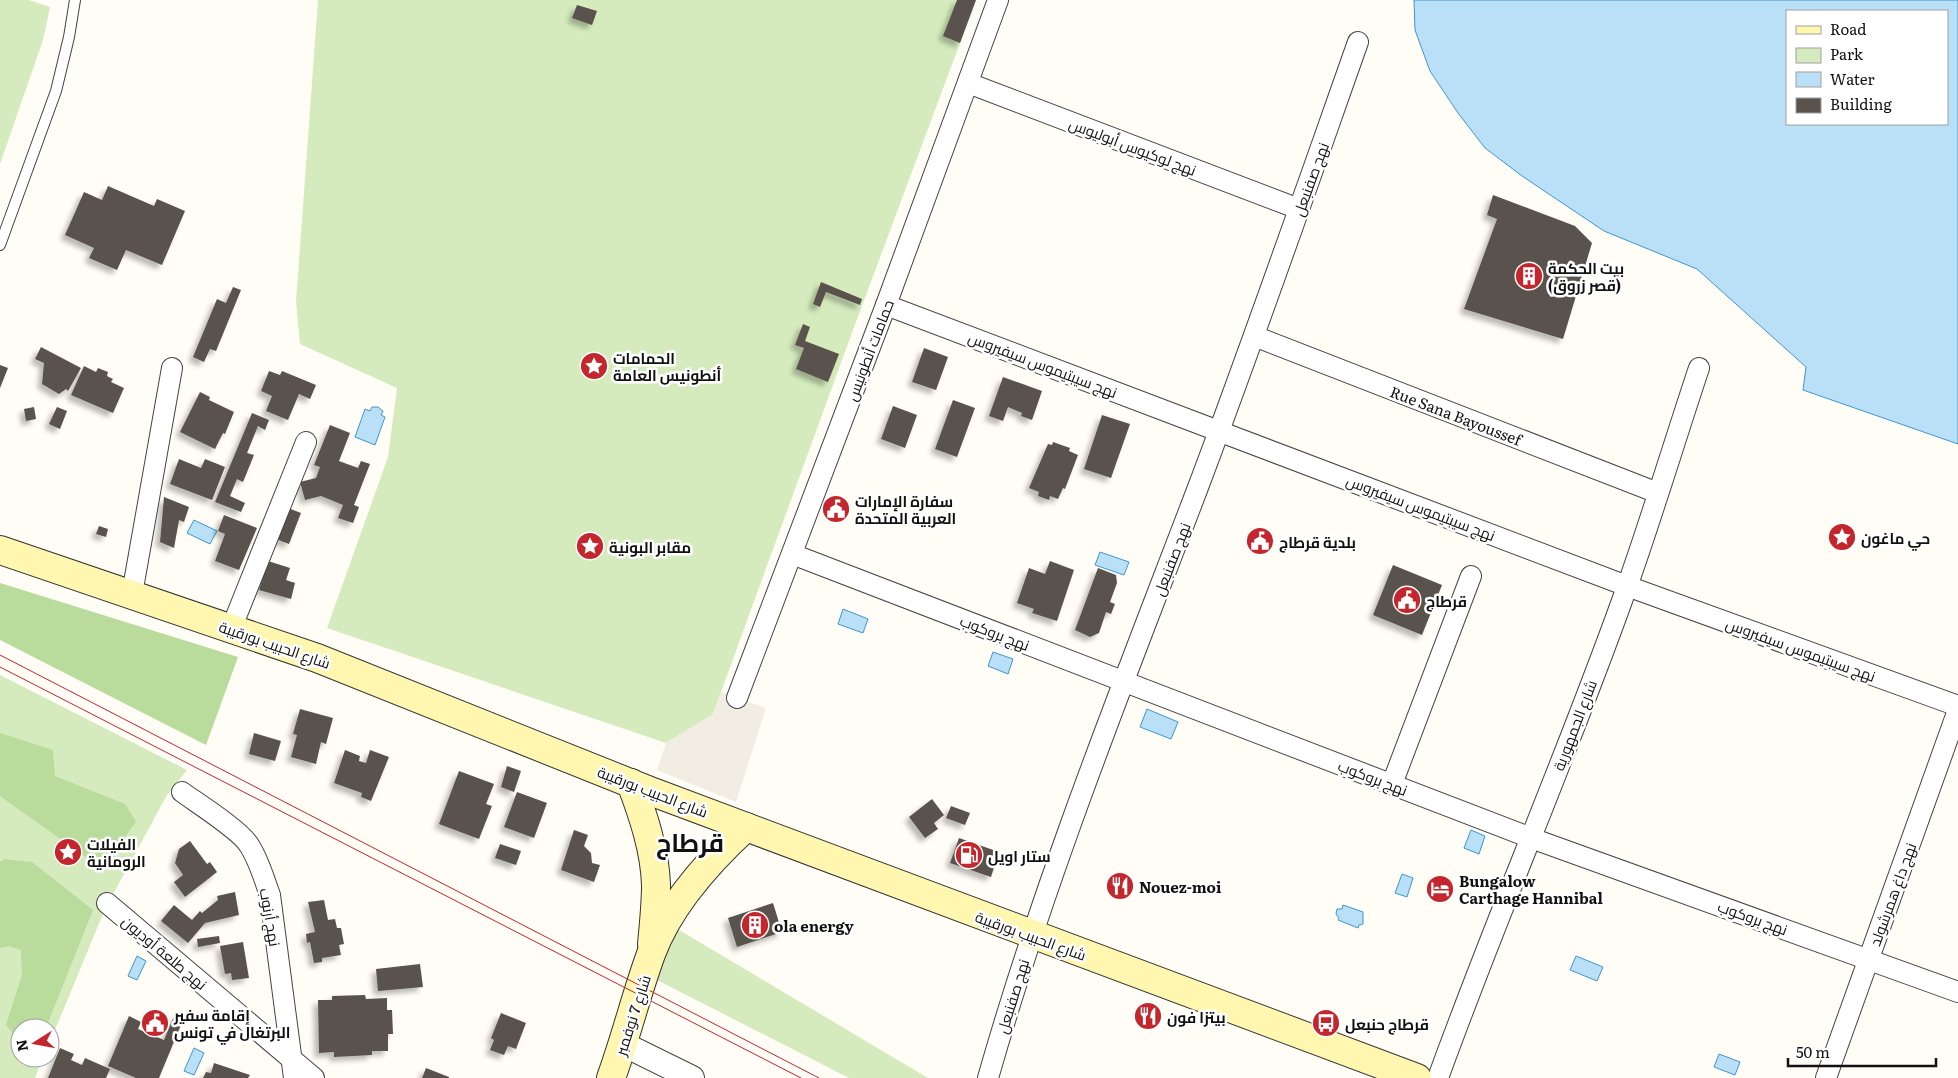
<svg xmlns="http://www.w3.org/2000/svg" width="1958" height="1078" viewBox="0 0 1958 1078" font-family="Literata,Cairo,serif">
<style>
.green{fill:#d5ebbd}
.forest{fill:#b9dc9c}
.plaza{fill:#f1ede2}
.water{fill:#b9e0f7;stroke:#3f96cf;fill-rule:evenodd}
.building{fill:#5a524d;filter:url(#shadow)}
.lines{fill:none;stroke-linecap:round;stroke-linejoin:round}
.service-casing{stroke:#444;stroke-width:12}
.minor-casing{stroke:#444;stroke-width:22}
.tertiary-casing{stroke:#444;stroke-width:26}
.secondary-casing{stroke:#333;stroke-width:30}
.service{stroke:#fff;stroke-width:10}
.minor{stroke:#fff;stroke-width:20}
.tertiary{stroke:#fff;stroke-width:24}
.secondary{stroke:#fff6b0;stroke-width:28}
.tram{stroke:#c4262e;stroke-width:1}
.labels{text-anchor:middle;dominant-baseline:central;stroke-width:5;stroke-linejoin:round;paint-order:stroke}
.street-label{font-size:15px;fill:#111;stroke:#fff}
.poi-label{font-size:15px;font-weight:bold;fill:#111;stroke:#fff;text-anchor:start}
.town-label{font-size:25px;font-weight:bold;fill:#111;stroke:#fff}
</style>
<defs>
<filter id="shadow"><feDropShadow dx="-4.5" dy="4.5" stdDeviation="2.5" flood-color="#0004"/></filter>
</defs>
<rect width="100%" height="100%" fill="#fffdf5"/>
<g class="green">
<path d="M0 0H29L50 7 43 40 0 164Z"/>
<path d="M318 0H976L853 330 713 714 666 743 327 628 388 457 397 388 300 344 296 302Z"/>
<path d="M0 675 187 770 167 795 105 909 50 1042V1028H20V1058H43L35 1078H0Z"/>
<path d="M674 927 928 1078H849L651 977Z"/>
</g>
<g class="forest">
<path d="M0 583 238 657 206 745 0 640Z"/>
<path d="M0 733 53 750 55 776 125 804 136 822 101 868 0 796Z"/>
<path d="M4 859 32 862 93 910 46 1028H20V1042L6 1025 22 975 21 950 8 946 0 948V862Z"/>
</g>
<path class="plaza" d="M721 692 766 708 736 802 657 770 666 743 713 714Z"/>
<g class="water">
<path d="M1414 0H1958V444L1803 390 1806 367 1697 269 1604 231 1522 176 1485 148 1458 113 1430 71 1415 30ZM1787 11H1947V124H1787Z"/>
<path d="M372 407H378L383 411 381 415 385 417 375 445 355 437 365 409 370 411Z"/>
<path d="M194 520 217 531 210 544 187 533Z"/>
<path d="M1100 552 1129 562 1124 575 1095 565Z"/>
<path d="M843 609 868 619 863 633 838 624Z"/>
<path d="M993 652 1013 659 1008 674 988 666Z"/>
<path d="M1147 709 1178 722 1171 739 1140 727Z"/>
<path d="M1471 830 1485 836 1479 854 1464 848Z"/>
<path d="M1402 874 1413 878 1407 897 1395 893Z"/>
<path d="M1343 905 1363 912V924L1359 925 1358 928 1338 920 1339 918 1336 914 1337 909H1342Z"/>
<path d="M137 956 146 961 137 980 128 976Z"/>
<path d="M1576 956 1603 967 1597 981 1570 970Z"/>
<path d="M194 1048 204 1053 194 1075 184 1071Z"/>
<path d="M1719 1054 1740 1062 1735 1075 1714 1067Z"/>
</g>
<g class="building">
<path d="M957 0H976L960 43 943 36Z"/>
<path d="M577 5 597 11 592 25 572 18Z"/>
<path d="M108 186 154 206 157 199 185 211 162 265 126 250 117 270 89 258 94 248 65 235 84 192 102 200Z"/>
<path d="M1493 195 1575 226 1592 243 1563 339 1464 309 1497 219 1487 215Z"/>
<path d="M821 282 862 299 860 305 826 292 820 307 813 304Z"/>
<path d="M233 287 241 290 216 351 210 349 204 362 193 357 217 299 226 303Z"/>
<path d="M803 324 810 327 805 341 839 354 828 382 796 369 804 348 795 345Z"/>
<path d="M41 347 81 368 68 391 66 389 59 394 42 384 44 363 35 359Z"/>
<path d="M924 348 948 357 936 390 912 382Z"/>
<path d="M0 365 8 368 0 388Z"/>
<path d="M84 366 96 372 98 368 108 372 107 376 113 379 111 382 124 388 113 413 71 395Z"/>
<path d="M269 371 280 375 282 371 316 385 310 399 299 394 288 420 266 411 272 396 261 391Z"/>
<path d="M1003 377 1042 391 1032 420 1021 416 1022 413 1008 407 1003 421 989 416Z"/>
<path d="M200 392 210 397 209 400 234 412 225 434 223 433 215 449 180 432Z"/>
<path d="M953 400 975 408 957 457 935 449Z"/>
<path d="M893 406 917 415 905 448 881 439Z"/>
<path d="M34 407 36 419 26 421 24 409Z"/>
<path d="M57 407 67 411 60 429 49 424Z"/>
<path d="M252 413 269 420 265 430 258 426 247 453 254 455 243 482 237 479 230 496 245 503 241 512 215 502Z"/>
<path d="M1102 415 1130 424 1111 478 1084 469Z"/>
<path d="M330 425 350 433 339 461 358 468 361 461 370 464 354 505 359 507 353 523 338 518 343 505 321 496 305 500 300 482 316 478 320 467 314 465Z"/>
<path d="M1053 442 1070 448 1069 451 1078 455 1065 489 1063 488 1058 499 1050 496 1049 500 1038 496 1039 492 1029 488 1048 444 1052 445Z"/>
<path d="M179 459 201 468 205 459 225 467 212 500 170 484Z"/>
<path d="M164 497 189 507 184 522 179 520 174 548 160 542Z"/>
<path d="M288 508 301 513 289 544 276 539Z"/>
<path d="M224 515 257 528 239 570 215 561 225 534 218 531Z"/>
<path d="M99 526 108 529 106 537 96 534Z"/>
<path d="M268 561 290 568 286 580 295 583 291 599 259 590Z"/>
<path d="M1050 561 1074 570 1057 621 1032 613 1034 609 1017 603 1029 568 1045 574Z"/>
<path d="M1393 565 1442 585 1422 635 1373 615Z"/>
<path d="M1098 568 1116 575 1117 583 1110 602 1115 604 1111 614 1106 612 1099 633 1090 637 1075 630Z"/>
<path d="M300 709 333 718 326 744 321 742 316 764 291 757 297 735 293 734Z"/>
<path d="M254 733 281 741 275 761 249 754Z"/>
<path d="M345 750 360 756 359 761 366 763 370 750 389 757 371 801 361 797 362 793 334 783Z"/>
<path d="M507 766 521 771 514 792 501 787Z"/>
<path d="M459 771 494 784 486 804 492 806 479 839 439 824Z"/>
<path d="M517 792 547 803 534 838 504 827Z"/>
<path d="M932 799 944 815 934 823 938 829 925 838 909 817Z"/>
<path d="M951 806 970 813 965 825 946 818Z"/>
<path d="M574 830 588 835 584 846 591 853 592 863 600 865 594 882 561 870Z"/>
<path d="M959 838 999 852 991 877 950 863Z"/>
<path d="M190 841 207 864 210 862 217 872 185 897 174 882 183 875 175 863 179 849Z"/>
<path d="M500 844 521 851 516 865 495 858Z"/>
<path d="M235 892 239 915 205 923 188 943 161 921 174 905 192 920 200 911 202 913 218 900 217 896Z"/>
<path d="M324 900 328 920 335 919 337 928H341L344 944 339 945 341 955 322 958V962L314 963 310 942 307 943 306 934 315 932 308 902Z"/>
<path d="M773 903 782 932 737 947 728 918Z"/>
<path d="M219 936 220 943 198 947 197 939Z"/>
<path d="M243 942 249 978 232 980 231 973 225 974 220 946Z"/>
<path d="M420 964 423 987 378 991 376 969Z"/>
<path d="M365 995 366 999 387 998V1010H392L393 1034H388V1051H372V1055L334 1057V1052L319 1053 318 1000H332V996Z"/>
<path d="M501 1013 526 1023 516 1049 508 1046 504 1055 490 1050 494 1040 491 1038Z"/>
<path d="M129 1016 141 1022 138 1029 164 1040 174 1016 183 1020 159 1078H136L108 1066Z"/>
<path d="M60 1048 74 1054 71 1060 82 1065 85 1058 110 1069 106 1078H48Z"/>
<path d="M214 1063 250 1075 248 1078H203L206 1072 211 1073Z"/>
<path d="M426 1068 449 1077V1078H422Z"/>
</g>
<g class="lines">
<defs>
<path id="service" d="M0 245 56 91 69 37 75 0"/>
<g id="minor">
<path d="M968 83 1299 209"/>
<path d="M886 305 1627 586 1958 706"/>
<path d="M1254 336 1658 493"/>
<path d="M792 554 1531 838 1958 992"/>
<path d="M132 594 172 368"/>
<path d="M231 629 306 442"/>
<path d="M737 698 886 305 998 0"/>
<path d="M1392 784 1471 576"/>
<path d="M182 792C197 803 240 830 249 845 259 860 264 879 270 895L294 1078"/>
<path d="M107 903 314 1078"/>
<path d="M988 1078C1045 878 1123 684 1197 490 1253 342 1305 192 1358 42"/>
<path d="M1438 1078C1498 912 1569 751 1628 584 1653 513 1675 440 1699 368"/>
<path d="M1826 1078 1958 710"/>
</g>
<path id="tertiary" d="M623 1044 692 1078"/>
<g id="secondary">
<path d="M0 550 317 658 650 791 1417 1078"/>
<path d="M631 783C643 815 655 850 656 885 656 904 654 924 652 944"/>
<path d="M611 1078C626 1037 636 995 651 954 669 905 708 862 746 827"/>
</g>
</defs>
<use href="#service" class="service-casing"/>
<use href="#minor" class="minor-casing"/>
<use href="#tertiary" class="tertiary-casing"/>
<use href="#secondary" class="secondary-casing"/>
<use href="#service" class="service"/>
<use href="#minor" class="minor"/>
<use href="#tertiary" class="tertiary"/>
<use href="#secondary" class="secondary"/>
<g class="tram">
<path d="M0 655 819 1078"/>
<path d="M0 667 801 1078"/>
</g>
</g>
<defs>
<symbol id="building-disc" viewBox="-11 -11 22 22"><circle r="9.5" fill="#c4262e" stroke="#fff"/><path d="M-4-6H4V6H1V3H-1V6H-4ZM-2.5-4.3h1.7v1.8h-1.7ZM.8-4.3h1.7v1.8H.8ZM-2.5-1h1.7V.8h-1.7ZM.8-1h1.7V.8H.8Z" fill="#fff"/></symbol>
<symbol id="sight-disc" viewBox="-11 -11 22 22"><circle r="9.5" fill="#c4262e" stroke="#fff"/><path d="M0-6L1.8-2.2L6-1.7L2.9 1.2L3.7 5.4L0 3.3L-3.7 5.4L-2.9 1.2L-6-1.7L-1.8-2.2Z" fill="#fff"/></symbol>
<symbol id="civic-disc" viewBox="-11 -11 22 22"><circle r="9.5" fill="#c4262e" stroke="#fff"/><path d="M-.6-6.5H3V-4.5H.6V-3L4-1V1h2V6H-6V1h2V-1L-.6-3ZM-1.2 2.5V6h2.4V2.5Z" fill="#fff"/></symbol>
<symbol id="fuel-disc" viewBox="-11 -11 22 22"><circle r="9.5" fill="#c4262e" stroke="#fff"/><path d="M-5.5-6h7V0h2V4h1.3V-2.5L3-4.5l.8-.8L6-3V5H2.5V1h-1V6h-7ZM-4.2-4.7v3.2H.2V-4.7Z" fill="#fff"/></symbol>
<symbol id="restaurant-disc" viewBox="-11 -11 22 22"><circle r="9.5" fill="#c4262e" stroke="#fff"/><path d="M-5-6h1v4h1v-4h1v4h1v-4h1v5L-1.5 .5V6h-2V.5L-5-1ZM5-6V6H3V1.5H1.5Q1.5-4 5-6Z" fill="#fff"/></symbol>
<symbol id="hotel-disc" viewBox="-11 -11 22 22"><circle r="9.5" fill="#c4262e" stroke="#fff"/><path d="M-6-4.5h1.5V1H6V5H4.5V3h-9V5H-6ZM-4 0a1.8 1.8 0 1 1 3.6 0ZM.5 0V-2.5h3Q6-2.5 6 0Z" fill="#fff"/></symbol>
<symbol id="bus-disc" viewBox="-11 -11 22 22"><circle r="9.5" fill="#c4262e" stroke="#fff"/><path d="M-5-6H5V4H4V6H2V4H-2V6H-4V4H-5ZM-3.5-4V0h7V-4ZM-3.5 1.2v1.5H-2V1.2ZM2 1.2v1.5H3.5V1.2Z" fill="#fff"/></symbol>
</defs>
<g fill-rule="evenodd">
<use href="#building-disc" x="1513" y="260" width="32" height="32"/>
<use href="#sight-disc" x="578" y="350" width="32" height="32"/>
<use href="#civic-disc" x="820" y="493" width="32" height="32"/>
<use href="#sight-disc" x="1826" y="521" width="32" height="32"/>
<use href="#civic-disc" x="1244" y="525" width="32" height="32"/>
<use href="#sight-disc" x="574" y="530" width="32" height="32"/>
<use href="#civic-disc" x="1391" y="584" width="32" height="32"/>
<use href="#sight-disc" x="52" y="836" width="32" height="32"/>
<use href="#fuel-disc" x="953" y="839" width="32" height="32"/>
<use href="#restaurant-disc" x="1104" y="870" width="32" height="32"/>
<use href="#hotel-disc" x="1424" y="873" width="32" height="32"/>
<use href="#building-disc" x="739" y="909" width="32" height="32"/>
<use href="#restaurant-disc" x="1132" y="1000" width="32" height="32"/>
<use href="#civic-disc" x="139" y="1007" width="32" height="32"/>
<use href="#bus-disc" x="1310" y="1007" width="32" height="32"/>
</g>
<g class="labels">
<g class="street-label">
<text transform="translate(1133 146) rotate(21)">نهج لوكيوس أبوليوس</text>
<text transform="translate(1310 179) rotate(-70)">نهج صفنبعل</text>
<text transform="translate(869 350) rotate(-69)">حمامات أنطونيس</text>
<text transform="translate(1043 364) rotate(21)">نهج سيبتيموس سيفيروس</text>
<text transform="translate(1456 415) rotate(21)">Rue Sana Bayoussef</text>
<text transform="translate(1421 507) rotate(21)">نهج سيبتيموس سيفيروس</text>
<text transform="translate(1171 559) rotate(-69)">نهج صفنبعل</text>
<text transform="translate(995 632) rotate(21)">نهج بروكوب</text>
<text transform="translate(275 644) rotate(19)">شارع الحبيب بورقيبة</text>
<text transform="translate(1801 649) rotate(20)">نهج سيبتيموس سيفيروس</text>
<text transform="translate(1574 725) rotate(-69)">شارع الجمهورية</text>
<text transform="translate(1373 777) rotate(21)">نهج بروكوب</text>
<text transform="translate(653 791) rotate(21)">شارع الحبيب بورقيبة</text>
<text transform="translate(1892 894) rotate(-70)">نهج داغ همرشولد</text>
<text transform="translate(271 917) rotate(80)">نهج أرنوب</text>
<text transform="translate(1753 917) rotate(20)">نهج بروكوب</text>
<text transform="translate(1031 935) rotate(20)">شارع الحبيب بورقيبة</text>
<text transform="translate(165 952) rotate(40)">نهج طلعة أوديون</text>
<text transform="translate(1012 996) rotate(-73)">نهج صفنبعل</text>
<text transform="translate(632 1015) rotate(-72)">شارع 7 نوفمبر</text>
</g>
<g class="poi-label">
<text x="1548" y="267">بيت الحكمة<tspan x="1548" dy="17">(قصر زروق)</tspan></text>
<text x="613" y="357">الحمامات<tspan x="613" dy="17">أنطونيس العامة</tspan></text>
<text x="855" y="500">سفارة الإمارات<tspan x="855" dy="17">العربية المتحدة</tspan></text>
<text x="1861" y="537">حي ماغون</text>
<text x="1279" y="541">بلدية قرطاج</text>
<text x="609" y="546">مقابر البونية</text>
<text x="1426" y="600">قرطاج</text>
<text x="87" y="843">الفيلات<tspan x="87" dy="17">الرومانية</tspan></text>
<text x="988" y="855">ستار اويل</text>
<text x="1459" y="880">Bungalow<tspan x="1459" dy="17">Carthage Hannibal</tspan></text>
<text x="1139" y="886">Nouez-moi</text>
<text x="774" y="925">ola energy</text>
<text x="174" y="1014">إقامة سفير<tspan x="174" dy="17">البرتغال في تونس</tspan></text>
<text x="1167" y="1016">بيتزا فون</text>
<text x="1345" y="1023">قرطاج حنبعل</text>
</g>
<g class="town-label">
<text x="690" y="841">قرطاج</text>
</g>
</g>
<rect x="1786" y="10" width="162" height="115" fill="#ffffff" stroke="#a0a0a0"/>
<rect x="1796" y="26" width="25" height="8" fill="#fff6b0" stroke="#a0a0a0"/>
<text x="1830" y="35" font-size="15" fill="#111111">Road</text>
<rect x="1796" y="48" width="25" height="15" fill="#d5ebbd" stroke="#a0a0a0"/>
<text x="1830" y="60" font-size="15" fill="#111111">Park</text>
<rect x="1796" y="72" width="25" height="15" fill="#b9e0f7" stroke="#a0a0a0"/>
<text x="1830" y="85" font-size="15" fill="#111111">Water</text>
<rect x="1796" y="98" width="25" height="15" fill="#5a524d" stroke="#a0a0a0"/>
<text x="1830" y="110" font-size="15" fill="#111111">Building</text>
<g transform="translate(35 1043) rotate(259)"><circle r="24" fill="#ffffff" stroke="#a0a0a0"/>
<path d="M0-4L9 19L0 12L-9 19Z" fill="#c4262e"/>
<text y="-8" font-size="14" font-weight="bold" text-anchor="middle" fill="#111111">N</text>
</g>
<path d="M1788 1058v8h148v-8" fill="none" stroke="#111111" stroke-width="2.5"/>
<text x="1796" y="1058" font-size="15" fill="#111111" stroke="#ffffff" stroke-width="4" paint-order="stroke">50 m</text>
</svg>
